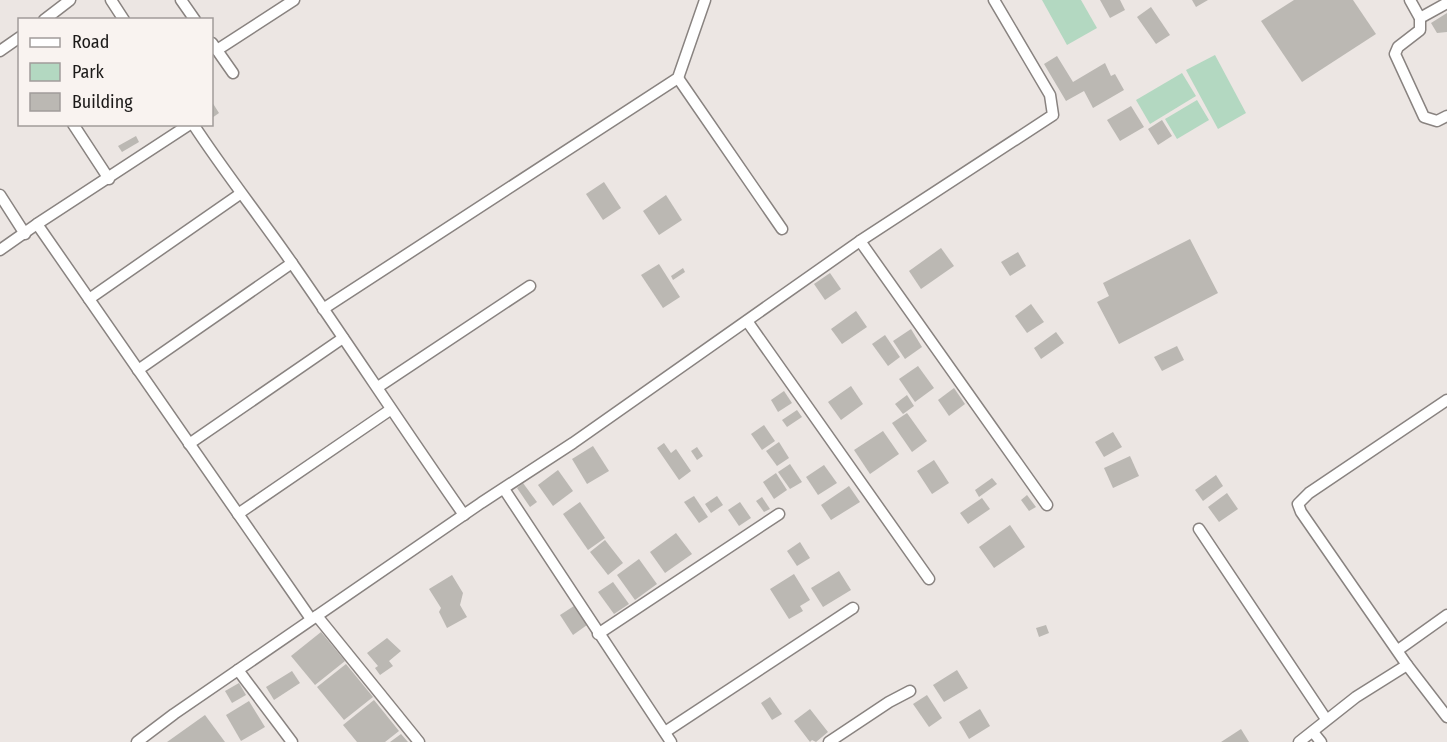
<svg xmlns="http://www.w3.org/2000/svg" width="1447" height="742" viewBox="0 0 1447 742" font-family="'Fira Sans Condensed',sans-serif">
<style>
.green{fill:#b3d8c1}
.building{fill:#bbb8b3}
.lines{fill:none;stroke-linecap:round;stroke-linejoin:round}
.street-casing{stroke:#898380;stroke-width:13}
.street{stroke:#fff;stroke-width:10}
</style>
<rect width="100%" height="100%" fill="#ece6e3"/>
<g class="green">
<path d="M1042 0H1081L1097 28 1067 45Z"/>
<path d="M1215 55 1246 113 1218 129 1186 70Z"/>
<path d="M1182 73 1196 96 1150 124 1136 100Z"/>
<path d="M1197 100 1209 120 1177 139 1165 119Z"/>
</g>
<g class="building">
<path d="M1100 0H1120L1125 10 1110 18Z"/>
<path d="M1192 0H1208L1196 7Z"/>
<path d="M1294 0H1353L1376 34 1302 82 1261 21Z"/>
<path d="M1151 7 1170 35 1156 44 1137 17Z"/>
<path d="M1447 13V32L1437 33 1431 23Z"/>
<path d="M1057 56 1073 82 1105 63 1111 76 1115 74 1124 90 1093 108 1084 91 1066 101 1044 64Z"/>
<path d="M212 102 219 113 212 118Z"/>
<path d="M1131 106 1144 127 1120 141 1107 120Z"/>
<path d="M1162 120 1172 136 1158 145 1148 129Z"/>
<path d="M136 136 139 142 122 152 118 146Z"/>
<path d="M604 182 621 208 603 220 586 194Z"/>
<path d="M666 195 682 220 659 235 643 211Z"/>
<path d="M1190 239 1218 293 1119 344 1097 302 1109 296 1103 283Z"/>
<path d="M941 248 954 266 921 289 909 271Z"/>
<path d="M1018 252 1026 266 1010 276 1001 262Z"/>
<path d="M659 264 680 297 663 308 641 275Z"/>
<path d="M683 268 685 272 673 280 671 276Z"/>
<path d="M830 273 841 289 825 300 814 284Z"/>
<path d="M1031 304 1044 322 1027 333 1015 316Z"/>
<path d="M856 311 867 327 842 344 831 329Z"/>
<path d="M911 329 922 347 905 359 893 341Z"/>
<path d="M1056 332 1064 343 1041 359 1034 348Z"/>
<path d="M885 335 900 357 888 366 872 344Z"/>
<path d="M1177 346 1184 360 1162 371 1154 357Z"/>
<path d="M918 366 934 388 915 402 899 379Z"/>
<path d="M851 386 863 404 841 420 828 402Z"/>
<path d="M954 388 965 404 949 416 938 400Z"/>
<path d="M784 391 792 403 778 412 771 400Z"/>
<path d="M907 395 914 406 903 414 895 404Z"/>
<path d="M797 410 802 417 787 427 782 420Z"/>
<path d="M907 413 927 441 912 452 892 423Z"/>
<path d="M764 425 775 441 762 450 751 434Z"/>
<path d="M883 431 899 454 870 474 854 450Z"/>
<path d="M1113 432 1122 447 1104 457 1095 442Z"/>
<path d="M779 442 789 458 777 466 766 451Z"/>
<path d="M664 443 671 453 676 449 691 471 679 480 657 448Z"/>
<path d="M593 446 609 471 587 484 572 459Z"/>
<path d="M697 447 703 456 697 460 691 451Z"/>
<path d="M1130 456 1139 476 1113 488 1104 468Z"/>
<path d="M934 460 949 483 932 494 917 471Z"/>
<path d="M790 464 802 482 790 489 778 472Z"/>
<path d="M824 465 837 483 818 495 806 477Z"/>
<path d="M558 470 573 491 553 506 538 485Z"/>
<path d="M776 473 787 490 774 499 763 482Z"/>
<path d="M1216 475 1223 486 1203 501 1195 490Z"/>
<path d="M992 478 997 484 979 497 975 490Z"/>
<path d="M523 483 537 502 530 507 517 488Z"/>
<path d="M849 486 860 502 831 520 821 505Z"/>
<path d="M1227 493 1238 509 1219 522 1208 507Z"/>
<path d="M1027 495 1036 507 1029 511 1021 500Z"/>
<path d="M694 496 708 517 699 523 684 502Z"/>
<path d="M717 496 723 505 711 513 705 504Z"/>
<path d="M762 497 770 509 764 512 756 501Z"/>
<path d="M982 498 990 509 968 524 960 513Z"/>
<path d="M580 502 605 538 588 550 563 514Z"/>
<path d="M740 502 751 518 739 526 728 510Z"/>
<path d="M1010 525 1025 547 994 568 979 547Z"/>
<path d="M676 533 692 554 665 573 650 552Z"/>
<path d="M605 540 623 563 608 575 590 552Z"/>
<path d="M800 542 810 558 797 566 787 551Z"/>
<path d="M639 559 657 584 635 600 617 575Z"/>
<path d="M839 571 851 590 823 607 811 588Z"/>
<path d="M794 574 810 600 800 606 803 611 789 619 770 589Z"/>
<path d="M452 575 463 593 460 605 467 617 447 628 439 612 441 608 429 589Z"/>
<path d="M613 582 629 604 614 614 598 592Z"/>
<path d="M574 606 587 625 573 635 560 615Z"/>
<path d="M1046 625 1049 633 1039 637 1036 628Z"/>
<path d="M321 632 345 661 315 685 291 656Z"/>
<path d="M387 638 401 651 389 661 393 666 380 675 375 668 378 666 367 653Z"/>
<path d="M346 664 373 697 344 720 317 687Z"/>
<path d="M957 670 968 688 944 702 933 685Z"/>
<path d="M292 671 300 683 274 700 266 687Z"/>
<path d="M239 683 246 695 232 703 225 691Z"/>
<path d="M927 695 942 718 929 727 913 704Z"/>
<path d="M770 697 782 714 772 720 761 703Z"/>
<path d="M374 700 399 731 385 742H357L343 725Z"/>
<path d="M249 701 265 727 241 741 226 715Z"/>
<path d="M810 709 828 732 816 742 812 740 810 742 794 721Z"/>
<path d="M980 709 990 726 969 739 959 722Z"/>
<path d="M205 715 225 742H167Z"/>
<path d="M1241 729 1249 742H1221Z"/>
<path d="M401 734 408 742H390Z"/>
</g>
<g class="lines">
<defs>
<g id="street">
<path d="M111 0 124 20"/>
<path d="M181 0 195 20"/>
<path d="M1410 0 1420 18V30L1398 47 1395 54 1424 117 1437 121 1447 116"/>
<path d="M1420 18 1447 3"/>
<path d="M44 20 70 0"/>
<path d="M212 43 233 73"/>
<path d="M217 50 294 0"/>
<path d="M0 51 20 37"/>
<path d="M678 78 782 229"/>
<path d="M73 124 109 179"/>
<path d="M193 124C225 173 261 218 294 266 351 348 406 432 464 515"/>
<path d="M0 195 25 234"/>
<path d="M37 224 311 619"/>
<path d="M860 241 1047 505"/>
<path d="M0 250 37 224 190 124"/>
<path d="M89 299 240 194"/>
<path d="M323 309 678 78 705 0"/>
<path d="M747 321 929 579"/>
<path d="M138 370 292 263"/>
<path d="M378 387 530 286"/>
<path d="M189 444 343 338"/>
<path d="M504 489 671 742"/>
<path d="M238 514 390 410"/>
<path d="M1199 529 1326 719"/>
<path d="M317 616 419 742"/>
<path d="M598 634 779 514"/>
<path d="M1398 650 1447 615"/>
<path d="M1407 665 1301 512 1298 504 1309 493 1447 400"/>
<path d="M238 670 292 742"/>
<path d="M665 732 853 608"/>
<path d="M1313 732 1321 742"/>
<path d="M137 742 174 714 481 503 573 443 860 241 1053 115 1050 95 994 0"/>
<path d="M829 742 889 702 910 691"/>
<path d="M1299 742 1356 697 1407 665 1447 717"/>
</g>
</defs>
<use href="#street" class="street-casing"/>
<use href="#street" class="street"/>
</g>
<rect x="18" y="18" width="195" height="108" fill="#f9f3f0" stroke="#a19c9a" stroke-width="1.5"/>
<rect x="30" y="38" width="30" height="9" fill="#ffffff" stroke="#a19c9a" stroke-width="1.5"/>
<text x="72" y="48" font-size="18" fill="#1c1a19">Road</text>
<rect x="30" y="63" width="30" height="18" fill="#b3d8c1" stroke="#a19c9a" stroke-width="1.5"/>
<text x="72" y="78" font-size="18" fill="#1c1a19">Park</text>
<rect x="30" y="93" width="30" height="18" fill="#bbb8b3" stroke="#a19c9a" stroke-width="1.5"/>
<text x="72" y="108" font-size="18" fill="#1c1a19">Building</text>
</svg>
